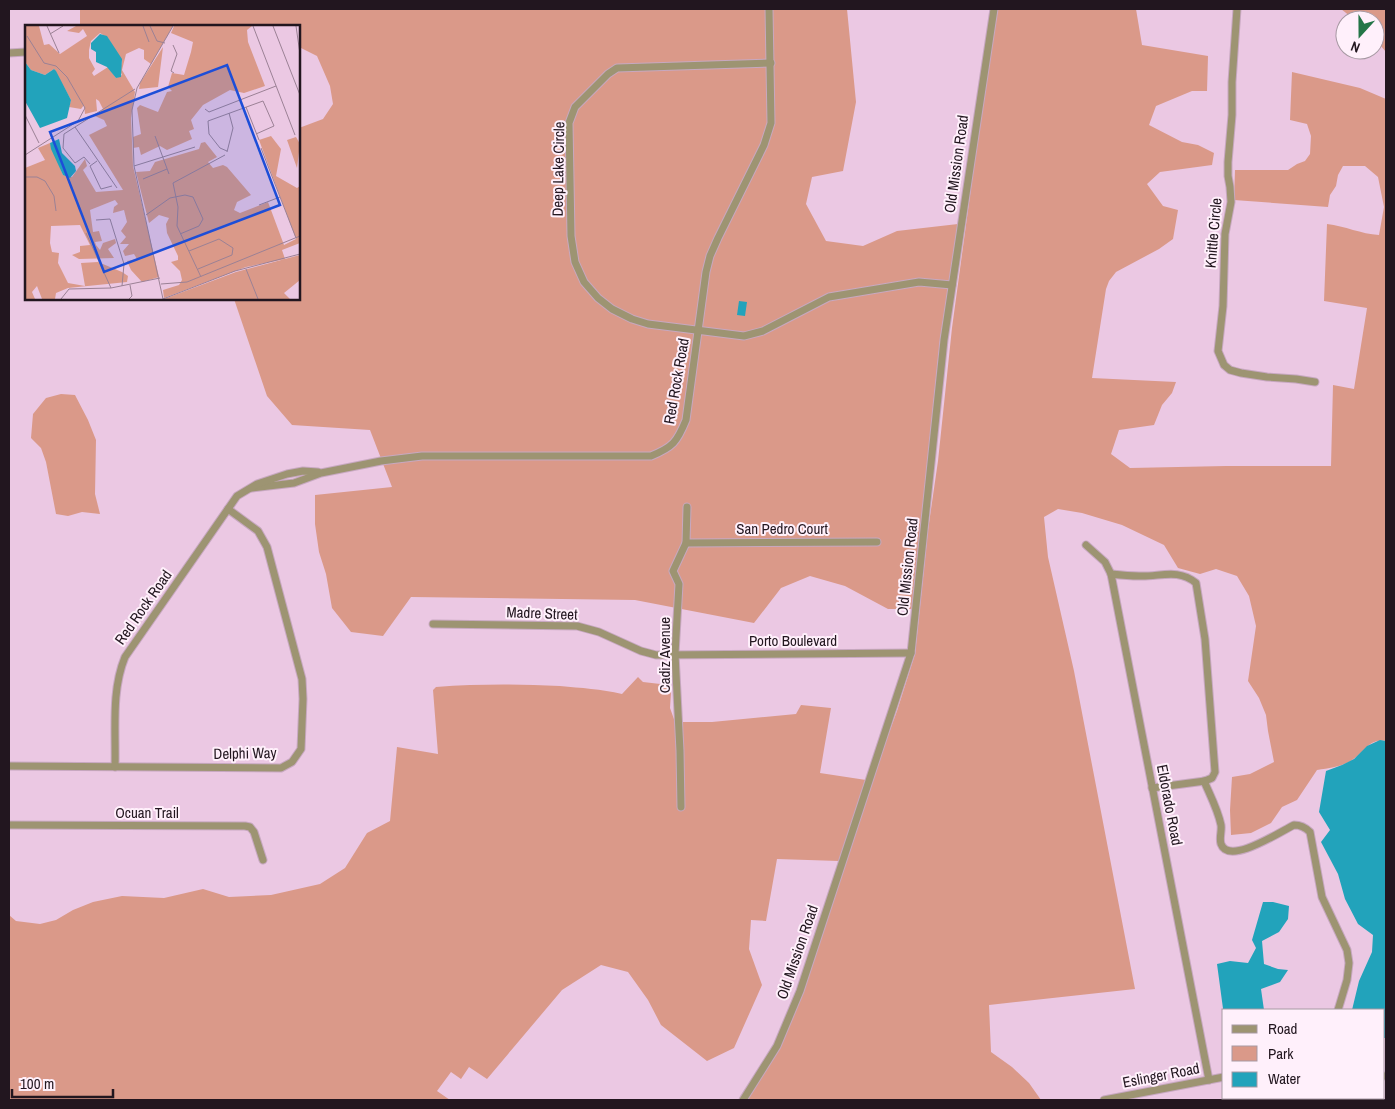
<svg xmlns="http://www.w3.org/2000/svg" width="1395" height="1109" viewBox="0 0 1395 1109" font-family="'Archivo Narrow',sans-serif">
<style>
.green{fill:#da9989}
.water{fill:#22a3bb}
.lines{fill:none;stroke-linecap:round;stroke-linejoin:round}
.minor-casing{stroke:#c7a8c0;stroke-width:9}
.minor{stroke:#9d9472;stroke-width:7}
.labels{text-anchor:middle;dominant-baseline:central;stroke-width:4;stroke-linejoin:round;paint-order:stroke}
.street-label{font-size:15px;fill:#22161f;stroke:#fff0fb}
.inset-road{fill:none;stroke:#9b8195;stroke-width:1}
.view{fill:#1d4ed8;fill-opacity:0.15;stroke:#1d4ed8;stroke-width:2.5}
.inset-edge{fill:none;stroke:#22161f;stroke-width:2.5}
</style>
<rect width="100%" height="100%" fill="#ebc8e3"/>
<g class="green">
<path d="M80 9H847L856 102 843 171 812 177 806 204 826 241 863 246 897 231 958 224 940 340 912 609H888L845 586 810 576 781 588 754 623 635 600 411 597 383 636 351 632 332 608 326 574 319 552 315 524V495L392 487 370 430 292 425 267 396 234 299H299V128L323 119 333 104 330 86 317 56 299 47V26H80Z"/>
<path d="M997 9H1136L1142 45 1208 56 1207 91H1192L1156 106 1149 125 1182 142 1198 145 1214 153 1212 165 1160 172 1147 184 1163 206 1178 210 1173 239 1159 249 1116 272 1109 281 1106 289 1092 378 1176 382 1172 393 1162 405 1154 425 1119 430 1111 454 1130 468 1226 466H1331L1333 385 1354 389 1367 308 1324 301 1327 224C1345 226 1361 234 1379 235L1384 207 1378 177 1365 166H1343L1338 175 1336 186 1330 195 1328 207 1234 200 1235 170H1288L1297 164 1305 161 1310 154 1311 136 1307 124 1290 120 1292 72 1360 88 1386 99V741C1369 738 1365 752 1352 760 1341 767 1330 768 1317 770L1297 800 1282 807 1271 823 1251 833 1231 835 1230 810 1232 777 1250 774 1274 762 1268 731 1266 715 1259 698 1248 681 1256 626 1249 596 1237 576 1216 569 1200 574 1178 568 1164 545 1122 525 1082 513 1058 509 1044 517 1048 557 1074 671 1135 989 989 1005 991 1052 1012 1067 1029 1083 1041 1100H747L780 1048 803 992 883 749 897 711 915 654 928 530 938 461 952 328 979 129Z"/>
<path d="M1341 9H1386V52L1375 39V20H1355Z"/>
<path d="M61 394 75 395 88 420 96 440 95 494 100 514 82 512 68 516 56 514 46 462 41 448 31 438 33 414 46 398Z"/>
<path d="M638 677 643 682 669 685 671 692 670 708 675 722H712L796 714 801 705 831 708 820 773 866 780 839 861 777 859 766 921 751 920 749 949 762 985 734 1048 707 1061 661 1025 648 1000 628 972 601 965 562 990 487 1079 469 1067 461 1079 451 1072 437 1091 450 1100H9V915L16 921 40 924 56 920 73 910 93 902 122 896 164 898 203 889 229 897 271 895 320 884 345 868 367 833 390 821 397 747 438 754 433 690 436 687C477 684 518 684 560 686 581 688 601 689 622 694Z"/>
</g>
<g class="water">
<path d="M739 301 747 302 745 316 737 315Z"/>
<path d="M1380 740 1386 741V1038H1384V1010H1352L1359 981 1372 952 1373 935 1358 924 1345 899 1338 874 1321 842 1330 830 1319 812 1326 771 1342 765 1354 759 1367 746Z"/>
<path d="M1263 902H1273L1289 906 1288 919 1279 932 1262 941 1264 964 1278 969 1288 970 1280 982 1261 989 1264 1010H1224V1016L1217 964 1230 961 1248 963 1256 948 1252 940Z"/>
</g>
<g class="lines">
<defs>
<g id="minor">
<path d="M1237 9 1232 82V115L1228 162V176L1230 187 1231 202 1225 234 1223 306 1218 351 1224 365 1230 370 1241 373 1267 377 1296 379 1315 382"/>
<path d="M9 53 26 52"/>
<path d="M771 63 617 68 608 74 575 107 569 123 571 236 575 262 584 282 598 298 612 309 632 319 648 324 744 336 763 331 829 297 919 282 952 285"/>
<path d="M252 488 294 483 321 473 381 461 422 456H651C673 447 677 442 686 420L706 272 710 256 718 238 764 145 771 123 769 9"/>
<path d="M686 543 877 542"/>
<path d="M1086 545 1105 562 1111 574 1209 1080"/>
<path d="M1111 574C1120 575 1129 576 1139 576 1160 577 1178 568 1196 583L1205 639 1215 772 1212 778 1205 781 1152 788"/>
<path d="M433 624 577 626 599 632 641 651 656 655 911 653"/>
<path d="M9 766 281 768 292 762 301 749 303 699 302 679 267 547 258 531 228 509"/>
<path d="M115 767C116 730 111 691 125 657L237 496 257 484 287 474 303 471 318 472"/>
<path d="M1204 781C1210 795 1218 810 1221 825 1222 831 1219 838 1221 844 1229 866 1281 831 1294 825 1301 825 1305 827 1310 832L1322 897 1347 950 1349 963 1347 980 1338 1010"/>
<path d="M681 807 680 751 675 654 679 584 673 571 686 543 687 507"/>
<path d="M9 825 245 826 250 827 254 832 263 860"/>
<path d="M1384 1076H1386"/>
<path d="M743 1100 777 1046 800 991 911 653 944 340 994 9"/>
<path d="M1104 1100 1224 1077"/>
<path d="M1245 1100 1256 1098"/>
</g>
</defs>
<use href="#minor" class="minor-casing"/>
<use href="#minor" class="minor"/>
</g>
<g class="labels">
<g class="street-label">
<text transform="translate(956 164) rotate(-82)">Old Mission Road</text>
<text transform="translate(558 169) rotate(-89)">Deep Lake Circle</text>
<text transform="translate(1213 233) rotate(-85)">Knittle Circle</text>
<text transform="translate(676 381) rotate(-80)">Red Rock Road</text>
<text x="782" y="528">San Pedro Court</text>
<text transform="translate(907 567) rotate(-84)">Old Mission Road</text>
<text transform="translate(143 607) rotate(-55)">Red Rock Road</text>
<text transform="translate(542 613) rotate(2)">Madre Street</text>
<text x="793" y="640">Porto Boulevard</text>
<text transform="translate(664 655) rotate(-90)">Cadiz Avenue</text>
<text transform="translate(245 753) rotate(-1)">Delphi Way</text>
<text transform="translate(1170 805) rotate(79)">Eldorado Road</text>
<text x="147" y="812">Ocuan Trail</text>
<text transform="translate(797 952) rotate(-71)">Old Mission Road</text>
<text transform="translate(1161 1075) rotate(-11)">Eslinger Road</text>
</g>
</g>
<g transform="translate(25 25)">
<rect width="275" height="275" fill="#ebc8e3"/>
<path d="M0 1H14L19 20 24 19 35 29 62 11 58 4 54 8 42 6 51 1H148L126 39 119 34V25L114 23 101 29 97 45 110 67 106 93 108 141 134 252 117 257 106 245 102 236 112 234 109 229 100 231 98 226 104 219H95L101 212 96 206 102 197 99 185 88 188 89 182 93 179 90 175 65 185 68 207 74 206 77 216 70 217 71 220 75 225 78 218 90 214 91 218 83 224 89 233 54 234 47 230 55 227V221L65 220 55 200 26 201 25 218 27 227 34 228 33 238 43 258 60 261 56 238 73 237 97 247 103 251 102 257 43 263 31 268 30 274H17L12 261 7 267 10 274H0V143L20 135 13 123 25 118 38 150 47 152 60 134 62 141 58 145 71 167 98 165 64 110 82 101 79 95 70 91 78 84 74 76 71 74 72 86 60 89 59 80 56 84 44 82 46 75 29 44 20 50 6 45 0 37ZM75 8 83 13 97 37 95 45 97 50 91 53 83 42 69 51 67 48 70 44 64 33V25L66 16ZM149 1H227L222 5 223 17 240 61 219 68 205 65 178 80 166 95 169 104 164 106 167 114 142 125 135 121 116 130 114 122 108 123V112L116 109 112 83 115 80 133 87 142 67 147 66 143 62 147 48 159 50 166 27 168 17 146 8ZM138 22 133 62 114 64 115 58ZM246 111 256 124 251 151 272 163 275 161V218L257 225 260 234 221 242 139 273 138 265 154 260 157 255 155 246 146 237 153 235V231L142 208 141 199 144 193 134 190 124 198 111 147 125 146 130 137 174 124 176 118 180 117 192 132 183 137 188 143 198 140 202 142 226 170 212 177 209 185 215 188 243 177 259 220 271 214 234 115ZM271 112 275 119 272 143 262 115ZM275 230V255L259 268 265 274H139L211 247Z" fill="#da9989" fill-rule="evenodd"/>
<path d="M75 9 82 11 97 34 96 52 91 53 82 42 71 37V27L66 24V18ZM0 37 6 45 20 50 29 44 31 46 46 75 42 93 15 103 0 76ZM34 114 37 128 50 141 51 146 45 153 38 150 26 124 25 118Z" fill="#22a3bb"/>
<path class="inset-road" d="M22 1 34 28M118 1 124 17M125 1 132 16 140 18M228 1 270 110M248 1 275 70M271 1 275 29M25 9 38 1M148 20 152 29 146 46 149 48M221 82 234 115M180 84 184 87 251 61M0 90 14 118M50 102 92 163M130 111 144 149M236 123 271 213M202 126 195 123 184 109 183 96 238 76 249 101 231 109M202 127 208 103 204 88M0 130 53 96 60 83 42 52 31 41 19 38 2 11M72 136 65 141 76 164 87 161M65 139 59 132 50 138 38 123 39 109 110 64M109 141 170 122M0 152H12L20 156 29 171 31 186M118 154 142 144M234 180 255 172M121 190 145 173 160 170 168 172 178 194 174 201 155 209M71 195 85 194 99 239 97 261M61 208 86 263M164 226 194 214 208 223 207 230 173 244M221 244 233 274M176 252 152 201 153 182 148 158 200 130M136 259 162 257 275 211M36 274 44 264 86 263 135 253M104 274 107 271 105 260M138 274 109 141 107 85 112 63 148 1M138 274 210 246 275 229"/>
<path class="view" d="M202 40 255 180 79 247 25 107Z"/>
<rect width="275" height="275" class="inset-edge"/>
</g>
<rect width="1395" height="1109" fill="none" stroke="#22161f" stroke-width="20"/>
<rect x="1222" y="1009" width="162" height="90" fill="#fff0fb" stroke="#a799a3"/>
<rect x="1232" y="1025" width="25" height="8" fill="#9d9472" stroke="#a799a3"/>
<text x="1268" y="1034" font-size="15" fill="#22161f">Road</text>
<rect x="1232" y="1046" width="25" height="15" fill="#da9989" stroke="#a799a3"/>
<text x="1268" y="1059" font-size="15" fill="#22161f">Park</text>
<rect x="1232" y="1072" width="25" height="15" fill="#22a3bb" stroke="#a799a3"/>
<text x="1268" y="1084" font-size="15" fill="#22161f">Water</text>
<g transform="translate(1360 35) rotate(201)"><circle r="24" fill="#fff0fb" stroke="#a799a3"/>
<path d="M0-4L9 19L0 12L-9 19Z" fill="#247547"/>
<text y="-8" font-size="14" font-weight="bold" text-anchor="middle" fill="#22161f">N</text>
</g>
<path d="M12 1089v8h101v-8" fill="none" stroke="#22161f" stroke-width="2.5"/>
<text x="20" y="1089" font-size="15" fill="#22161f" stroke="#fff0fb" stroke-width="4" paint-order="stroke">100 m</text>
</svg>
